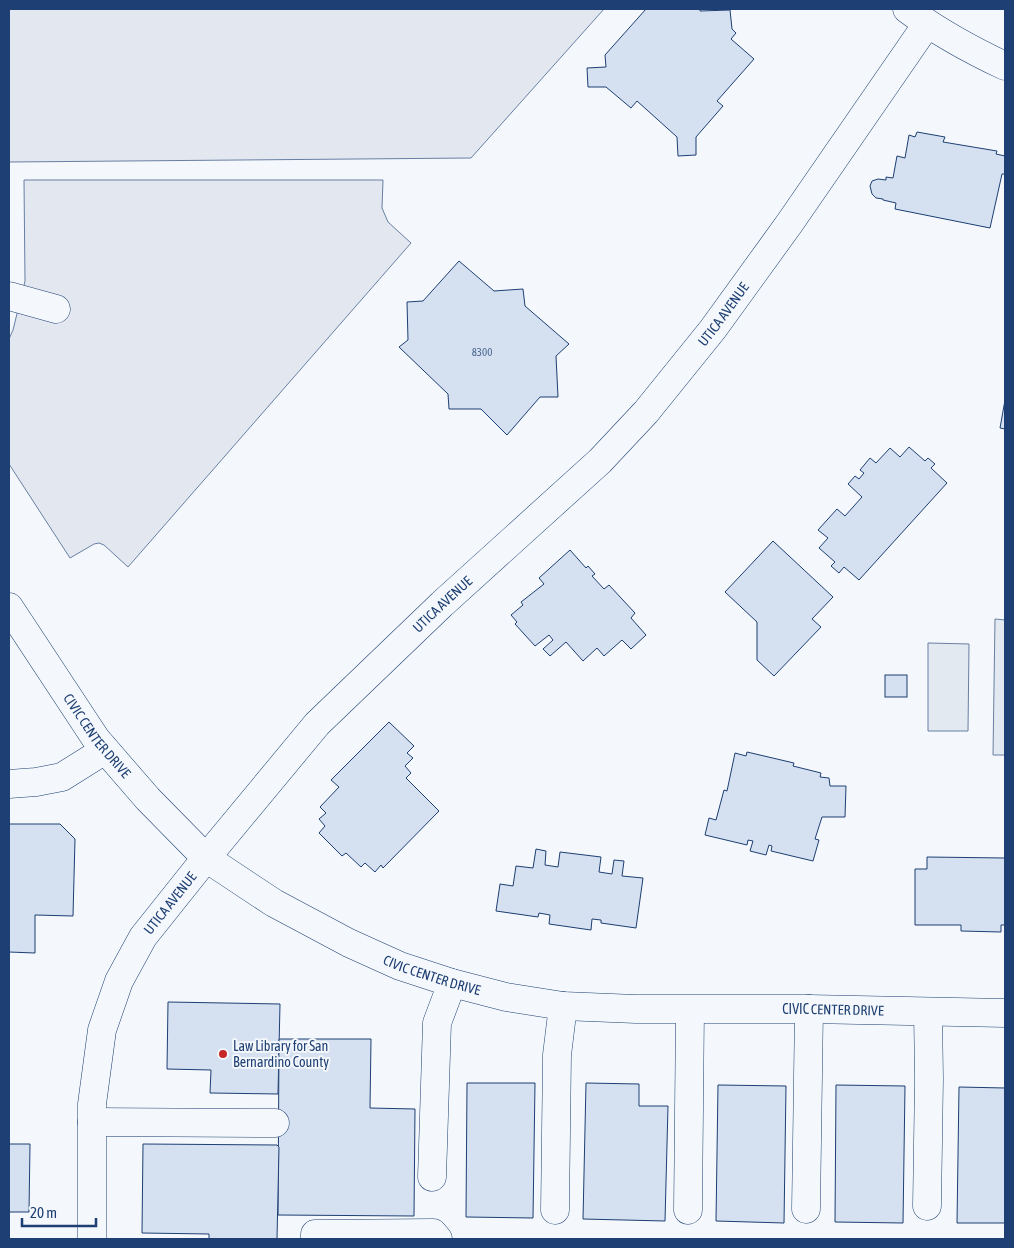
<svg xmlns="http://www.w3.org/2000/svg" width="1014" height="1248" viewBox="0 0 1014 1248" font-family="'Asap Condensed',sans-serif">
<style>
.green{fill:#e3e9f0;stroke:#687fa3}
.parking{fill:#e3e8f0;stroke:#687fa3}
.building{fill:#d5e0f0;stroke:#1d3f73}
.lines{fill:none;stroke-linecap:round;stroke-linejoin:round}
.minor-casing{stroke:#1d3f73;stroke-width:29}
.minor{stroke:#f4f7fb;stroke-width:28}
.poi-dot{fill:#c62828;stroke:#f4f7fb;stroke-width:2}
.labels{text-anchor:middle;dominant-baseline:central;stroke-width:4;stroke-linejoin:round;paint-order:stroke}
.number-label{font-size:11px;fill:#4b6792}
.street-label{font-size:14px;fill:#1d3f73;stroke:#f4f7fb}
.poi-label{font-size:14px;fill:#1d3f73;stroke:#f4f7fb;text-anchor:start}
</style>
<rect width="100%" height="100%" fill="#f4f7fb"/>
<g class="green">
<path d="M995 619 1005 620V755H993Z"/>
<path d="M928 643 969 644 968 731H928Z"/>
</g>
<g class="parking">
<path d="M9 9H604L471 158 9 162Z"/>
<path d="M24 180H383L382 208 388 222 411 243 128 567 104 545 99 543 94 544 70 558 9 464V339L13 330 25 281Z"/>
</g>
<g class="building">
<path d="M646 9H700V11L730 10 732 29 736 33 731 39 754 59 717 101 723 106 696 137V155L678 156 677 137 637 101 631 108 606 87H588L587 68 606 67 605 55Z"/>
<path d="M917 132 945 137 943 142 997 151 996 154 1005 156V174H1002L990 228 895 209 896 203 883 200V199L876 198 872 194 870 186 872 181 878 179 886 180V177L893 178 897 156 905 158 909 135 915 137Z"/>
<path d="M459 261 494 291 523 289 525 306 569 344 556 356 558 397H540L507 435 481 409H449L448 394 399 347 408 340 407 302 423 301Z"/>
<path d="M1005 400V429L1000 428Z"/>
<path d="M909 447 925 461 928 458 935 464 931 468 947 483 859 580 844 567 839 573 831 566 835 562 819 548 828 538 818 530 837 509 845 516 862 497 848 484 855 476 859 479 864 473 860 470 870 458 876 463 890 448 900 457Z"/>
<path d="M773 541 833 597 812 619 821 627 774 676 757 660V622L725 592Z"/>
<path d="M570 550 586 568 588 566 595 574 592 576 604 589 609 585 635 613 631 618 646 635 631 649 622 640 604 656 597 648 583 661 566 642 550 656 543 649 553 640 549 635 535 646 515 624 517 622 511 615 523 605 521 602 544 584 539 578Z"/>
<rect x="885" y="675" width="22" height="22"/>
<path d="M389 722 414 746 407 753 413 758 405 766 411 773 406 778 439 811 383 868 381 865 375 872 365 863 361 867 346 853 342 856 319 833 325 826 319 819 326 813 320 807 339 787 331 780Z"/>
<path d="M747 752 794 763 793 766 821 773 820 777 829 778 830 786H846L845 817H822L815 839 819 840 813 861 771 851 772 846 769 845 766 855 750 851 753 841 748 840 747 845 705 835 709 818 716 820 724 790 727 791 735 753 746 756Z"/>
<path d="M9 824H60L75 839 73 916 35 915V953L9 952Z"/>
<path d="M536 849 546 851 545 865 558 867 560 852 601 857 599 872 612 874 614 860 624 861 622 876 643 878 636 928 601 923V920L592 919 591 930 549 924 550 915 539 913 538 917 496 911 500 884 513 886 516 866 533 868Z"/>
<path d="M927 857 1005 858V925H1001V932L961 931V925H915V869H927Z"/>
<path d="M168 1002 280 1004 278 1094 210 1093 211 1070 167 1069Z"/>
<path d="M279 1039H371L370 1108 415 1109 414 1216 278 1215Z"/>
<path d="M467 1083H535L533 1218 466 1217Z"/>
<path d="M586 1083 639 1084V1106H668L665 1221 583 1219Z"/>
<path d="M718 1085 786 1086 784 1223 716 1221Z"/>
<path d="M836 1085 905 1086 903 1223 835 1222Z"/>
<path d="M959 1087 1005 1088V1223H957Z"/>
<path d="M9 1144H30L29 1212H9Z"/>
<path d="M143 1144 277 1145 279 1147 277 1239H209V1234L142 1233Z"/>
</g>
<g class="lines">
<defs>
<g id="minor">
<path d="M907 9C938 32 971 50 1005 66"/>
<path d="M9 296 56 309"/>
<path id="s1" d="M9 607 96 739 148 799 206 858 274 903 349 943 400 966 452 983 506 997 563 1006 636 1009H809L1005 1013"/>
<path d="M9 784 36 782 62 777 105 750"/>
<path d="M92 1122 275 1123"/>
<path d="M432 1177 437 1023 452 983"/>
<path d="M927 1206 929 1079 928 1012"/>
<path d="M806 1209 809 1009"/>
<path d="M555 1210 557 1055 563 1006"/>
<path d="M688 1210 690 1010"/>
<path id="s2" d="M92 1239V1104L102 1030 119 981 143 937 206 858 317 724 442 604 600 461 646 412 713 329 789 224 927 24"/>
<path d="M315 1239V1234L433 1233 438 1239"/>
</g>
</defs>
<use href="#minor" class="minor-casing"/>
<use href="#minor" class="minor"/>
</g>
<circle class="poi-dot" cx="223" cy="1054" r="5"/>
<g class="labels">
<g class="number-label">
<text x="482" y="352">8300</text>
</g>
<g class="street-label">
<text stroke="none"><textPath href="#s2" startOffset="1165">UTICA AVENUE</textPath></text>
<text stroke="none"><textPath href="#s2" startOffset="760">UTICA AVENUE</textPath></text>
<text stroke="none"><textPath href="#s1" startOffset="156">CIVIC CENTER DRIVE</textPath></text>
<text stroke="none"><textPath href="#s2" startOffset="355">UTICA AVENUE</textPath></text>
<text stroke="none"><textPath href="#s1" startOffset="576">CIVIC CENTER DRIVE</textPath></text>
<text stroke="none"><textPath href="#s1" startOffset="981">CIVIC CENTER DRIVE</textPath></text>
</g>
<g class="poi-label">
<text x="233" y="1046">Law Library for San<tspan x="233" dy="16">Bernardino County</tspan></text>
</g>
</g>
<rect width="1014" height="1248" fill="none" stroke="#1d3f73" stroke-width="20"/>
<path d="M22 1218v8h74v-8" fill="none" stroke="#1d3f73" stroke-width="2.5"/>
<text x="30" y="1218" font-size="15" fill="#1d3f73" stroke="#f4f7fb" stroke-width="4" paint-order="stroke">20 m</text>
</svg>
